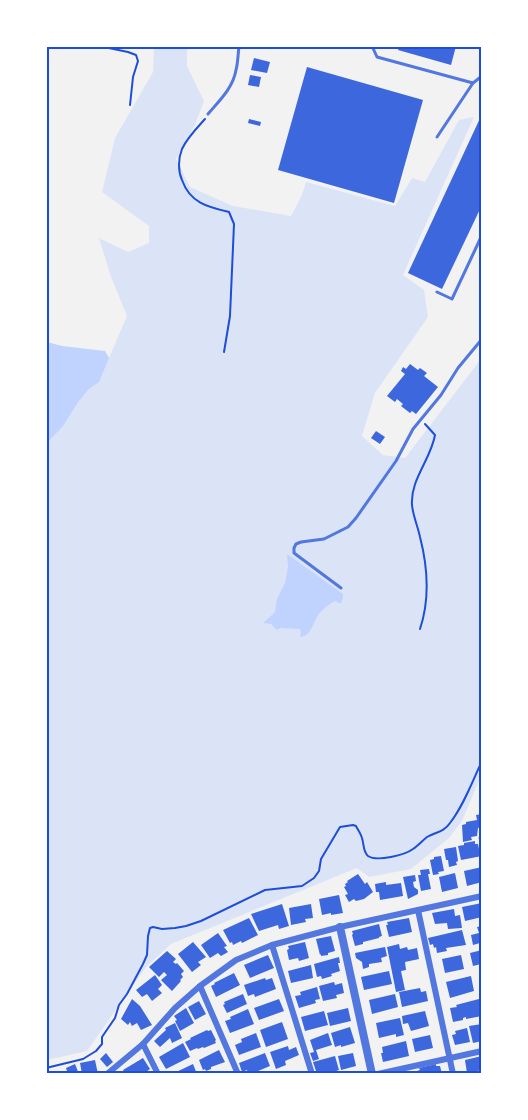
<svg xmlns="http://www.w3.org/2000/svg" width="528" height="1120" viewBox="0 0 528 1120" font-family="Raleway,sans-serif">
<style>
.green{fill:#dbe4f7}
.water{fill:#bfd3fe}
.building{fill:#3d67dc}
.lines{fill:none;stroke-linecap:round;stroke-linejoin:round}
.path{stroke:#1d4ed8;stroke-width:2}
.service{stroke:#5277de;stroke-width:3}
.minor{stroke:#5277de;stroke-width:6}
.tertiary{stroke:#5277de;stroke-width:8}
.neatline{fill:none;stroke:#1d4ed8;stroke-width:2}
</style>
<rect width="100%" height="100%" fill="#f2f2f2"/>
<path class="green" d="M154 47H187V66L204 101 195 125 176 159 190 187 233 206 291 216 302 195 306 182 395 206 412 178 425 182 459 120 474 117 403 275 424 290 428 317 375 393 362 436 383 455 405 458 481 359 482 760 479 781 462 821 449 838 411 869 369 877 357 868 171 944 146 967 87 1051 47 1060 46 443 53 437 73 411 79 401 89 389 99 381 127 316 111 277 99 238 128 252 149 243V226L102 192 115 138 153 72Z"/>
<g class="water">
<path d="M47 342 62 346 105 351 109 358 99 382 89 389 79 401 63 426 47 443Z"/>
<path d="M287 554 343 594V598L341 603H339L335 601C329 604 323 609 319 614 312 623 313 634 301 637L300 636 301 633 300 629 280 628 277 630 271 624 263 623 275 612 277 599 285 583 288 567Z"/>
</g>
<g class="building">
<path d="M399 46H456L451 65 398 50Z"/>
<path d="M254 58 270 62 267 73 251 70Z"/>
<path d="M307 67 423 100 394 203 278 170Z"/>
<path d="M250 75 261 77 259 87 248 85Z"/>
<path d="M482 114V205L442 289 408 273Z"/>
<path d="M249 119 261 122 260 126 248 123Z"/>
<path d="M410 364 418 370 420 368 427 373 424 376 438 387 416 414 412 411 410 413 401 406 403 404 397 399 395 402 387 396 405 374 401 371 403 367 406 369Z"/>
<path d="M376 431 385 437 380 444 371 438Z"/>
<path d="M482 814V827L478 828 477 836 471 837 472 840 463 842 462 825 466 824V822L477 820 476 815Z"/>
<path d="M475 841V844H478L479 849 481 848 482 856 461 860 458 846 464 845V843Z"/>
<path d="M456 847 458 861 456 862 457 865 449 867 448 860H446L444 849Z"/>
<path d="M441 856 444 871 438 872 439 874 433 875 430 860 434 859V857Z"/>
<path d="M482 867V882L467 886 464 871Z"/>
<path d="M429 869 430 874H428L431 889 421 891 418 875H421L420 870Z"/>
<path d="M455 873 458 888 442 892 439 877Z"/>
<path d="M358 874 365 884 367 882 373 892 364 899 356 901 354 899 349 902 345 895 348 894 344 887 346 886 345 884 348 882 347 881Z"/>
<path d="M415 875 416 881 413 882 414 887 418 890V894L408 899 403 877Z"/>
<path d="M386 882V885L401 883 403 896 380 900 379 892H376L375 884Z"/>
<path d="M339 895 343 913 331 915V913L322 915 319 899Z"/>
<path d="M482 903V917L465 921 462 907Z"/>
<path d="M282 904 289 926 279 929 278 925 259 931 251 914Z"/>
<path d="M311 904 313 918 305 919 306 922 291 925 289 908Z"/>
<path d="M454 909 455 916 460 915 462 928 448 929 447 923 435 924 432 913Z"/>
<path d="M249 918 258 935 242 943 241 941 233 945 232 942 230 943 223 930Z"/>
<path d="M409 918 412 932 389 937 386 925H388L387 922Z"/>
<path d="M379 924 382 936 379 937V938L363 942V944L355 946 352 935 353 934 352 931Z"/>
<path d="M482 926 480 943 473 945 471 935 479 933 477 927Z"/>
<path d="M462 930 466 945 446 948 447 951 437 953 436 947 434 948 433 944 430 945 428 938Z"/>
<path d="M218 933 227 946 224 947 228 952 221 956 218 953 210 958 201 945Z"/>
<path d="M331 936 335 951 328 953V955L321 956V954L320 955 316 939Z"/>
<path d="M193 942 206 957 198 962 201 965 192 972 178 954Z"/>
<path d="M305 942 309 958 299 961 298 958 289 960 287 950 289 949 288 946Z"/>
<path d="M399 944 400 949 407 947 408 950 417 948 419 959 405 962 406 970 401 971 405 990 396 992 387 947Z"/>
<path d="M385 947 387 956 381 958 382 962 369 964V967L363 969 362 962 356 958 355 953Z"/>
<path d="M482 950 481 964 473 966 470 953Z"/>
<path d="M167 951 176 959 173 962 176 964 177 963 184 971 181 974 183 977 180 980 181 981 172 991 161 980 167 975 164 972 159 977 149 967Z"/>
<path d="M268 955 274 968 250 978 244 965Z"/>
<path d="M461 955 464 969 445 973 442 959Z"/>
<path d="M339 957 340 963H338L340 971 331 974 332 976 322 979 321 976 317 977 314 964Z"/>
<path d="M311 965 313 978 291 983 288 971Z"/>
<path d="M389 971 392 984 364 990 361 977Z"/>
<path d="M234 973 240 985 216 997 211 986 215 984 214 983Z"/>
<path d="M155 975 162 985 158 989 162 993 152 1001 147 994 142 997 136 990Z"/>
<path d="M471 976 474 991 450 998 446 982Z"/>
<path d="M265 978 266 980 272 978 276 989 255 997 254 994 248 996 244 985Z"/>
<path d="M334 982 335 985 342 983 344 993 336 995 337 998 323 1001 319 986Z"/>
<path d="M317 987 320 999 315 1000 316 1003 299 1008 295 996 301 995 300 992Z"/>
<path d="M420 988 421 992 426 991 428 1001 402 1007 399 992Z"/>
<path d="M243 994 247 1004 227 1013 223 1005 225 1004 224 1002Z"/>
<path d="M395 994 398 1007 372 1014 369 1000Z"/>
<path d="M132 999 140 1006 152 1025 141 1030 137 1023 132 1026 130 1022 128 1025 121 1019Z"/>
<path d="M279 999 284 1011 259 1020 254 1008Z"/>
<path d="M479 999 482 1016 466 1019V1017L463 1018V1020L453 1022 450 1008 457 1007 456 1005Z"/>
<path d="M199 1001 206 1014 195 1020 188 1007Z"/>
<path d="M186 1008 194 1023 180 1031 175 1021 177 1020 174 1016Z"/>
<path d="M348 1008 351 1021 330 1026 327 1013Z"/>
<path d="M248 1009 254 1024 230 1033 225 1021 231 1019 230 1017Z"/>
<path d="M324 1011 328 1025 305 1031 301 1017Z"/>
<path d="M425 1011 429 1026 411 1031 408 1023 403 1024 402 1016Z"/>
<path d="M400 1018 404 1035 396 1037V1034L379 1038 376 1023Z"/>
<path d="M282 1022 288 1039 266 1047 260 1030Z"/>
<path d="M175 1023 182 1038 172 1043 170 1038 160 1047 154 1041 166 1030 165 1028Z"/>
<path d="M482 1024V1041L473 1043 469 1026Z"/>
<path d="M350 1027 355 1043 341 1047V1045L335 1047 331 1033Z"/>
<path d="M467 1028 470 1042 455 1045 452 1035 456 1034 455 1031Z"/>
<path d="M207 1030 208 1031 211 1030 216 1040 215 1041 216 1043 204 1048 203 1047 198 1049 197 1048 190 1051 185 1042 191 1039 190 1038Z"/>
<path d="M256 1033 261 1047 239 1055 235 1045 242 1042 241 1039Z"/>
<path d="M328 1033 332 1045 316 1050 319 1059 313 1061 310 1053 314 1052 310 1040Z"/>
<path d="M430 1035 433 1048 415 1052 412 1039Z"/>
<path d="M406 1041 409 1056 383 1062 381 1053H383L382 1047Z"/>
<path d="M183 1043 190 1057 166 1069 159 1057Z"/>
<path d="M288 1046 289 1050 296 1047 299 1055 285 1061 286 1065 276 1069 270 1052Z"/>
<path d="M219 1050 225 1062 211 1067V1069L206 1071 205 1069 203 1070 199 1060Z"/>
<path d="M106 1053 113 1062 107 1067 100 1059Z"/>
<path d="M265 1053 270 1066 258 1071 257 1074H248L247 1070 242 1072 239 1063Z"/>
<path d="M353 1053 356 1066 341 1070 338 1056Z"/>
<path d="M335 1056 339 1070 327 1074H317L313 1062Z"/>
<path d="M482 1056V1070L467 1073 465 1060Z"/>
<path d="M143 1058 150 1069 143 1074H125L123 1070Z"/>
<path d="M95 1060 98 1074H82L80 1063Z"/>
<path d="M75 1064 79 1074H68L66 1068Z"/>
<path d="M193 1064 197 1074H172Z"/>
<path d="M436 1064V1066H440L442 1074H415L414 1072 420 1070 419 1068Z"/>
</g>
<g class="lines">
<g class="path">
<path d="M99 46 128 52 136 55 138 61 133 77 130 105"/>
<path d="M205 119C197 128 187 138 182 149 178 159 178 171 182 180 190 203 208 207 229 212L234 224 230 316 224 352"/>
<path d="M420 629C430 599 428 568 420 537 418 527 413 516 412 505 410 480 431 459 435 435L425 424"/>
<path d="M46 1068 83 1059 96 1051 102 1044V1037L115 1018 119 1005 127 994 143 964 147 955 148 936 150 928 153 927 162 929 175 928 186 926 201 921 265 890 302 886 314 878 319 871 321 859 340 827 353 825 356 826C358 830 361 834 362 838 364 844 363 852 368 856 377 862 405 855 413 849 418 846 422 841 427 837 436 832 444 832 450 823 464 805 472 782 482 761"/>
</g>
<g class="service">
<path d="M372 46 377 57 473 83"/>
<path d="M208 114C219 101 233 88 236 70 238 63 238 54 239 46"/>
<path d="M437 137 473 83 482 76"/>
<path d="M437 292 452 299 482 235"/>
<path d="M341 588 294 553V548L296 544 301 542 324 539 348 527 356 518 396 461 413 429 441 395 458 368 482 339"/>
<path d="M480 838 482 837"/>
</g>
<g class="minor">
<path d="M418 910 453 1074"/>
<path d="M272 945 312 1074"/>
<path d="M200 986 238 1074"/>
<path d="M143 1044 158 1074"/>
<path d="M107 1074 143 1044 175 1008 200 986 236 960 272 945 340 927 482 896"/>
<path d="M378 1074 482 1051"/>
</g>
<path class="tertiary" d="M340 927 372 1074"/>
</g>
<rect width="528" height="1120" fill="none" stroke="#ffffff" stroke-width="96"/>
<rect x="48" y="48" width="432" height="1024" class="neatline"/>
</svg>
